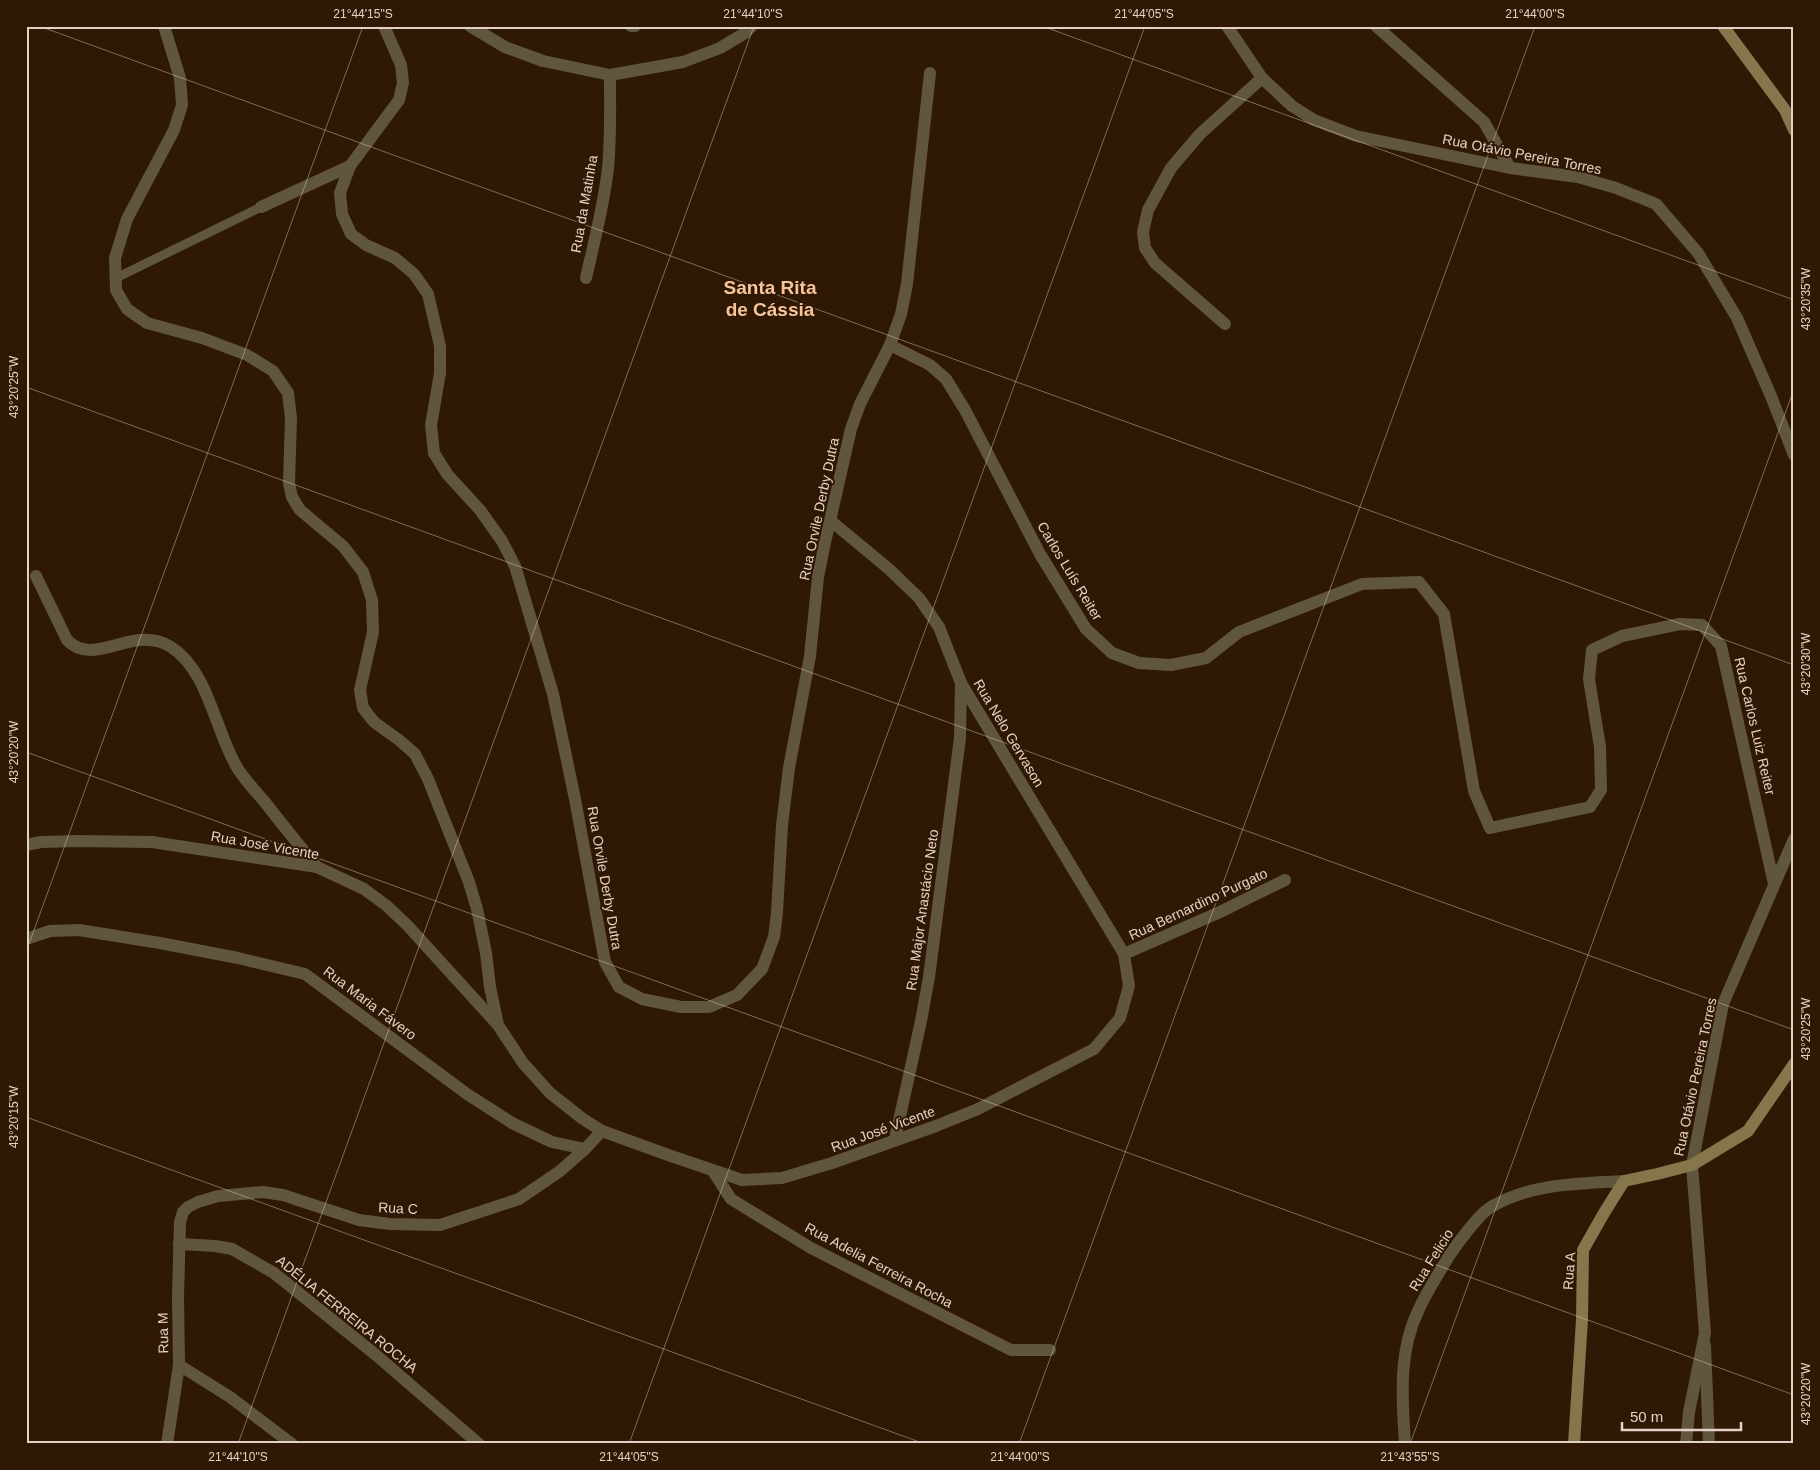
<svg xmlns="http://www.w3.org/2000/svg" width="1820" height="1470" viewBox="0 0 1820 1470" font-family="Arial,sans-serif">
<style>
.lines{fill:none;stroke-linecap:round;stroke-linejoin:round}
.service{stroke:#60563d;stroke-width:9}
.minor{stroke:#60563d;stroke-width:12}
.tertiary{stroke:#60563d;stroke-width:12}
.secondary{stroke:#85764c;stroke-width:12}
.ticks{fill:none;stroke:#e2d1c5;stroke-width:1;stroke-opacity:0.45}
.labels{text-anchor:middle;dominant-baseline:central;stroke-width:4;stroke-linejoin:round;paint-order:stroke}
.street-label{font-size:14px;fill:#e2d1c5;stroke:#2f1804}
.district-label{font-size:19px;font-weight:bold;fill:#f7c49a;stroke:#2f1804}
.neatline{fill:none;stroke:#e2d1c5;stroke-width:2}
.ticks-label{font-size:12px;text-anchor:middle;fill:#e2d1c5}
</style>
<rect width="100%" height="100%" fill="#2f1804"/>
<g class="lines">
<path class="service" d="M116 278 261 207"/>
<g class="minor">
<path d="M164 26 180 78 182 105 174 130 127 219 115 258 116 290 127 309 147 323 202 338 247 355 273 371 288 393 291 418 289 483 292 497 300 510 343 546 363 572 372 600 373 632 360 690 363 708 374 722 399 740 415 754 428 779 469 882 477 909 486 953 490 987 498 1025 523 1063 550 1093 583 1119 602 1131 671 1156 742 1180 782 1178 832 1163 936 1126 978 1109 1094 1049 1120 1018 1129 986 1124 954 961 683 939 627 919 598 889 569 831 521"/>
<path d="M384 26 401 65 403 83 399 100 350 166 340 193 342 214 351 234 366 245 395 258 414 274 428 294 440 346V373L431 425 434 453 447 474 480 510 502 541 515 566 553 694 575 799 605 962 619 987 642 999 681 1007H709L737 995 762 969 774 937 777 913 782 825 789 768 810 656 818 577 824 547 851 429 860 404 890 345 901 314 907 284 930 73"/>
<path d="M470 26 505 47 543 61 610 75 683 62 720 48 745 33 752 26"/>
<path d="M631 26H635"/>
<path d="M1227 26 1262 78 1292 106 1314 120 1356 136 1510 168 1578 177 1616 188 1656 204 1698 253 1737 318 1771 396 1794 455"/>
<path d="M1376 26 1484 122 1510 168"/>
<path d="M261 207 350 166"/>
<path d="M586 278C594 242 604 205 608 168 611 137 610 106 610 75"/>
<path d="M1225 324 1155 263 1145 248 1143 232 1148 210 1171 168 1200 134 1262 78"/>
<path d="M890 345 930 365 946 379 965 410 1040 554 1086 629 1112 653 1139 663 1171 665 1206 658 1239 632 1362 584 1419 582 1444 614 1474 791 1490 828 1590 807 1601 790 1600 747 1589 679 1592 650 1622 636 1680 624 1702 625 1721 646 1774 884"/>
<path d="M36 576 67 640C95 669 133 623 171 647 209 671 215 732 238 769 245 780 255 791 264 801 281 823 299 845 317 867"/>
<path d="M26 845 41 842 77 841 152 842 317 867 364 889 387 906 408 926 498 1025"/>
<path d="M26 939 50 931 79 930 160 943 238 958 305 974 467 1094 512 1123 552 1142 585 1149"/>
<path d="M1124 954 1220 912 1285 880"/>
<path d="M895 1139 921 1021 929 977 960 738 961 683"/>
<path d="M1692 1165 1723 1004 1794 839"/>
<path d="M713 1171 731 1199 811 1248 1011 1350H1050"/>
<path d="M179 1244 215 1246 232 1249 274 1273 376 1355 479 1444"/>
<path d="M1705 1345 1709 1444"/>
<path d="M179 1365 230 1397 292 1444"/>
<path d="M167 1444 179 1365 178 1297 180 1222 183 1212 188 1207 198 1202 218 1196 263 1192 283 1195 359 1220 390 1224 440 1225 519 1199 560 1171 585 1149 602 1131"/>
<path d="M1405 1444C1402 1399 1398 1351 1419 1309 1427 1291 1439 1273 1449 1256 1457 1244 1479 1214 1491 1207 1531 1183 1579 1184 1624 1181"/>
</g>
<path class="tertiary" d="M1686 1444 1689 1412 1705 1333 1692 1165"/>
<g class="secondary">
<path d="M1723 26 1785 110 1794 130"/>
<path d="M1574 1444 1582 1320 1583 1250 1604 1213 1624 1181 1657 1174 1692 1165 1748 1131 1794 1064"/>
</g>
</g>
<path class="ticks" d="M39 26 1794 665M1042 26 1794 300M26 387 1794 1030M26 752 1794 1395M26 952 363 26M26 1117 925 1444M238 1444 754 26M629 1444 1145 26M1019 1444 1535 26M1410 1444 1794 389"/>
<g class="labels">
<g class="street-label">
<text transform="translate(1522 154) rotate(11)">Rua Otávio Pereira Torres</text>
<text transform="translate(584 204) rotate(-80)">Rua da Matinha</text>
<text transform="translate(819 509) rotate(-78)">Rua Orvile Derby Dutra</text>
<text transform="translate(1070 571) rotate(59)">Carlos Luís Reiter</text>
<text transform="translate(1755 726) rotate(77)">Rua Carlos Luiz Reiter</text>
<text transform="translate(1009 733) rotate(59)">Rua Nelo Gervason</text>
<text transform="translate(265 845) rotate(10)">Rua José Vicente</text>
<text transform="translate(605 878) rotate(80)">Rua Orvile Derby Dutra</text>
<text transform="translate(1198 904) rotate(-25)">Rua Bernardino Purgato</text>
<text transform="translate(922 910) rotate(-82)">Rua Major Anastácio Neto</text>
<text transform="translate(370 1003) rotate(37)">Rua Maria Fávero</text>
<text transform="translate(1695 1077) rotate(-78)">Rua Otávio Pereira Torres</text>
<text transform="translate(883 1129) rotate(-20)">Rua José Vicente</text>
<text transform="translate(398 1208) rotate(3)">Rua C</text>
<text transform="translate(1431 1260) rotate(-58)">Rua Felicio</text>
<text transform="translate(879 1265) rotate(28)">Rua Adelia Ferreira Rocha</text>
<text transform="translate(1569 1271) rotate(-86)">Rua A</text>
<text transform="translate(347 1314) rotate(39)">ADÉLIA FERREIRA ROCHA</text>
<text transform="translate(163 1333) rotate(-91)">Rua M</text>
</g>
<g class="district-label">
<text x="770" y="287">Santa Rita<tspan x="770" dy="22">de Cássia</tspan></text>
</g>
</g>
<rect width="1820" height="1470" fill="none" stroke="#2f1804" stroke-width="55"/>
<path d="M1622 1422v8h119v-8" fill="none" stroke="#e2d1c5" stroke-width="2.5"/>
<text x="1630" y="1422" font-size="15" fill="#e2d1c5" stroke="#2f1804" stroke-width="4" paint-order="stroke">50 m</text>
<rect x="28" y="28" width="1764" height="1414" class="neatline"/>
<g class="ticks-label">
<text x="363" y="18">21°44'15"S</text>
<text x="753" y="18">21°44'10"S</text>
<text x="1144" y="18">21°44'05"S</text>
<text x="1535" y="18">21°44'00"S</text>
<text transform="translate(1806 299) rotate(-90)" y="4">43°20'35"W</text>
<text transform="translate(14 387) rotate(-90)" y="4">43°20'25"W</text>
<text transform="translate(1806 664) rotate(-90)" y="4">43°20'30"W</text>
<text transform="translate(14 752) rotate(-90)" y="4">43°20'20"W</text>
<text transform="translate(1806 1029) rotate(-90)" y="4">43°20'25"W</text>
<text transform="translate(14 1117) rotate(-90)" y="4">43°20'15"W</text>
<text transform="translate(1806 1394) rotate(-90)" y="4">43°20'20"W</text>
<text x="238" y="1461">21°44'10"S</text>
<text x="629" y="1461">21°44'05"S</text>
<text x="1020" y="1461">21°44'00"S</text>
<text x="1410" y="1461">21°43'55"S</text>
</g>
</svg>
